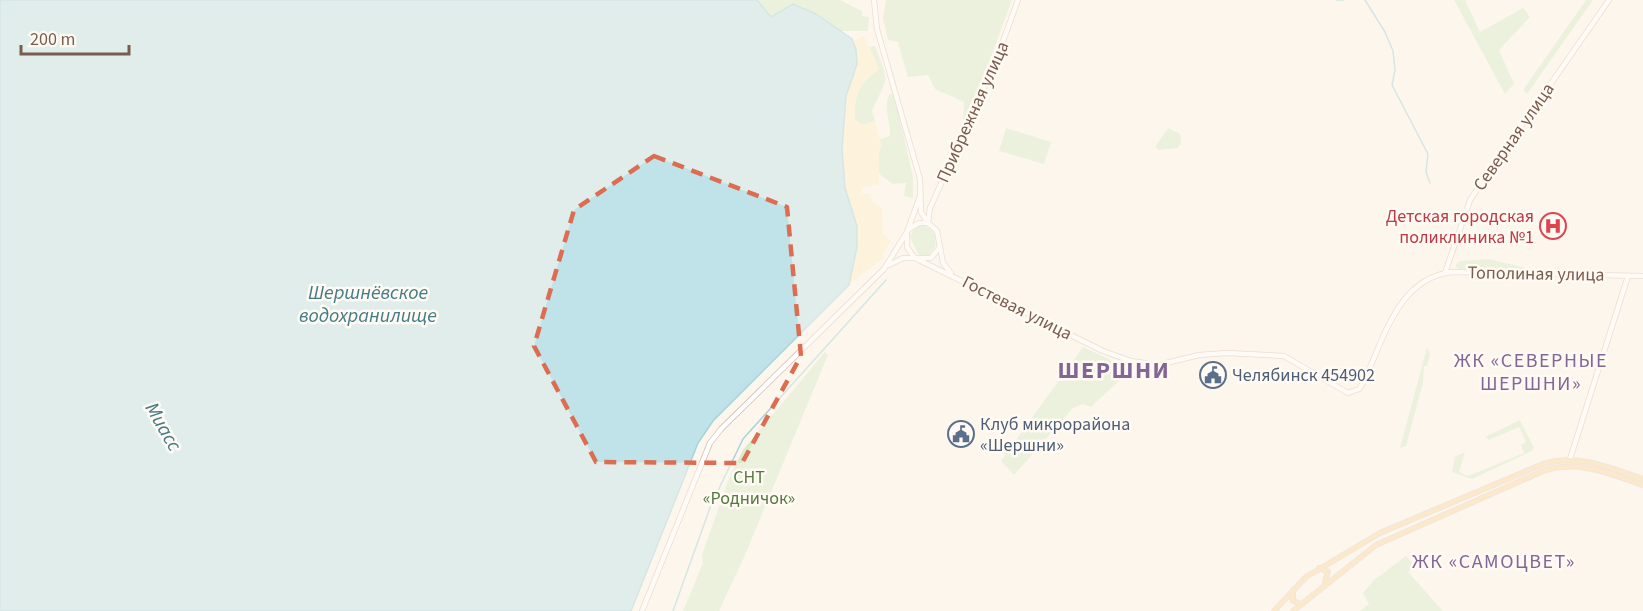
<svg xmlns="http://www.w3.org/2000/svg" width="1643" height="611" viewBox="0 0 1643 611" font-family="'Source Sans 3',sans-serif">
<style>
.green{fill:#d8ecc9}
.sand{fill:#fcefc7}
.water{fill:#bfe3e8;stroke:#a5d3da;stroke-width:1.5}
.lines{fill:none;stroke-linecap:round;stroke-linejoin:round}
.stream{stroke:#a5d3da;stroke-width:1.5}
.secondary-casing{stroke:#d6c0b0;stroke-width:6}
.primary-casing{stroke:#dad1cd;stroke-width:6}
.secondary{stroke:#fff;stroke-width:4.5}
.primary{stroke:#fbd9a5;stroke-width:4.5}
.marked{fill:none;stroke:#dc6d51;stroke-width:4.5;stroke-dasharray:12 8;stroke-linejoin:round}
.labels{text-anchor:middle;dominant-baseline:central;stroke-width:5;stroke-linejoin:round;paint-order:stroke}
.street-label{font-size:18px;fill:#7a5c4d;stroke:#fffaf3}
.health-label{font-size:18px;fill:#be3a42;stroke:#fffaf3;text-anchor:end}
.service-label{font-size:18px;fill:#4e5e75;stroke:#fffaf3;text-anchor:start}
.park-label{font-size:18px;fill:#537a41;stroke:#fffaf3}
.water-label{font-size:20px;font-style:italic;fill:#437c86;stroke:#fffaf3}
.neighbourhood-label{font-size:20px;letter-spacing:1.5px;fill:#846695;stroke:#fffaf3}
.district-label{font-size:24px;font-weight:bold;letter-spacing:1.5px;fill:#846695;stroke:#fffaf3}
</style>
<rect width="100%" height="100%" fill="#fdf6ec"/>
<g class="green">
<path d="M757 0H840L862 11V16L869 17 868 31H840L816 14 784 10 771 18Z"/>
<path d="M886 0H1012L986 70 963 121 964 102 935 89 928 75 908 77 898 43 900 42 888 40 883 19Z"/>
<path d="M1454 0H1465L1480 32 1523 8 1530 17 1499 50 1514 84 1505 94Z"/>
<path d="M1586 0H1593L1527 94 1523 90Z"/>
<path d="M875 46C890 85 888 75 872 111L875 121 862 125 855 119C854 95 859 83 879 69L869 47Z"/>
<path d="M894 93 913 177V198L904 196 906 183 893 184 878 173 880 139 890 136C891 122 883 108 889 95Z"/>
<path d="M1006 128 1051 142 1044 164 999 151Z"/>
<path d="M1168 128 1180 134 1181 143 1178 148 1158 150 1155 147Z"/>
<path d="M921 225C933 227 937 236 935 247L927 257 918 254 910 237 914 228Z"/>
<path d="M1489 259 1530 269H1459L1455 266 1459 261Z"/>
<path d="M1083 347 1109 359 1124 376 1091 407 1083 404 1073 408 1014 475 1001 461 1005 455 997 448 1000 444 1008 451Z"/>
<path d="M1427 347 1430 355 1427 366H1424L1423 383 1406 446 1400 448Z"/>
<path d="M825 352 828 355 745 555 719 611H683L703 563 702 555 728 481 743 450Z"/>
<path d="M1520 420 1534 448 1532 451 1472 479 1452 472 1455 457 1465 452 1459 472 1468 476 1524 453 1521 445 1526 442 1519 427 1489 440 1485 437Z"/>
<path d="M1406 556 1416 566 1408 572 1443 611H1360L1369 604 1363 593 1374 580Z"/>
</g>
<path class="sand" d="M864 36 879 69C859 83 854 96 855 119L862 125 875 121 882 147 879 151V185L862 187V194H870L873 203 882 208 883 234 891 241 883 254 885 257 849 285 858 234 845 188 842 149 846 96 857 64 852 41Z"/>
<path class="water" d="M0 0H757L771 17 793 4 816 14 852 39 856 50 857 64 846 96 842 149 845 188 857 226V247L849 285 713 421 698 443 631 611H0Z"/>
<g class="lines">
<g class="stream">
<path d="M1336 0H1344"/>
<path d="M1365 0 1385 32 1393 51 1395 70 1392 85 1428 154 1426 172 1430 183"/>
<path d="M673 611 711 505 743 439 886 280"/>
</g>
<defs>
<g id="secondary">
<path d="M874 0 877 29 920 179 921 212 928 223 937 231 943 263 951 273"/>
<path d="M928 223 930 208 994 66 1018 0"/>
<path d="M909 229 919 223H928"/>
<path d="M907 235V247L914 257"/>
<path d="M917 259 1103 351 1131 361 1158 365 1199 355 1227 353 1284 356 1348 393 1359 389 1363 383C1383 342 1397 278 1452 272L1643 276"/>
<path d="M889 265 903 258H931L939 248"/>
<path d="M1445 273 1470 200 1609 0"/>
<path d="M1570 459 1628 276"/>
<path d="M642 611 710 443 721 429 884 269 907 232 920 196"/>
</g>
<g id="primary">
<path d="M1319 568 1328 572 1325 582"/>
<path d="M1293 590V601L1301 604"/>
<path d="M1274 611 1306 577 1380 533 1543 464C1578 453 1610 468 1643 479"/>
<path d="M1293 611 1376 545 1543 471C1578 459 1610 474 1643 485"/>
</g>
</defs>
<use href="#secondary" class="secondary-casing"/>
<use href="#primary" class="primary-casing"/>
<use href="#secondary" class="secondary"/>
<use href="#primary" class="primary"/>
</g>
<path d="M0 0H1643V611H0ZM654 156 787 207 801 356 742 463 596 462 534 346 574 210Z" fill="#fdf6ec" fill-opacity=".55" fill-rule="evenodd"/>
<path class="marked" d="M654 156 787 207 801 356 742 463 596 462 534 346 574 210Z"/>
<defs>
<symbol id="hospital-ring" viewBox="-11 -11 22 22"><circle r="9.5" fill="#fffaf3" stroke="#e0444e" stroke-width="1.5"/><path d="M-5-5h3v3.5h4V-5h3V5h-3V1.5h-4V5h-3Z" fill="#e0444e"/></symbol>
<symbol id="civic-ring" viewBox="-11 -11 22 22"><circle r="9.5" fill="#fffaf3" stroke="#5c6f8a" stroke-width="1.5"/><path d="M-.6-6.5H3V-4.5H.6V-3L4-1V1h2V6H-6V1h2V-1L-.6-3ZM-1.2 2.5V6h2.4V2.5Z" fill="#5c6f8a"/></symbol>
</defs>
<g fill-rule="evenodd">
<use href="#hospital-ring" x="1538" y="211" width="30" height="30"/>
<use href="#civic-ring" x="1198" y="360" width="30" height="30"/>
<use href="#civic-ring" x="946" y="419" width="30" height="30"/>
</g>
<g class="labels">
<g class="street-label">
<text transform="translate(973 112) rotate(-66)">Прибрежная улица</text>
<text transform="translate(1514 137) rotate(-55)">Северная улица</text>
<text transform="translate(1536 274) rotate(1)">Тополиная улица</text>
<text transform="translate(1017 308) rotate(27)">Гостевая улица</text>
</g>
<g class="health-label">
<text x="1534" y="216">Детская городская<tspan x="1534" dy="21">поликлиника №1</tspan></text>
</g>
<g class="service-label">
<text x="1232" y="375">Челябинск 454902</text>
<text x="980" y="424">Клуб микрорайона<tspan x="980" dy="21">«Шершни»</tspan></text>
</g>
<g class="park-label">
<text x="749" y="477">СНТ<tspan x="749" dy="21">«Родничок»</tspan></text>
</g>
<g class="water-label">
<text x="368" y="293">Шершнёвское<tspan x="368" dy="23">водохранилище</tspan></text>
<text transform="translate(163 427) rotate(60)">Миасс</text>
</g>
<g class="neighbourhood-label">
<text x="1531" y="361">ЖК «СЕВЕРНЫЕ<tspan x="1531" dy="23">ШЕРШНИ»</tspan></text>
<text x="1494" y="562">ЖК «САМОЦВЕТ»</text>
</g>
<g class="district-label">
<text x="1114" y="370">ШЕРШНИ</text>
</g>
</g>
<path d="M21 45v9h108v-9" fill="none" stroke="#7a5c4d" stroke-width="3"/>
<text x="30" y="45" font-size="18" fill="#7a5c4d" stroke="#fffaf3" stroke-width="4.5" paint-order="stroke">200 m</text>
</svg>
